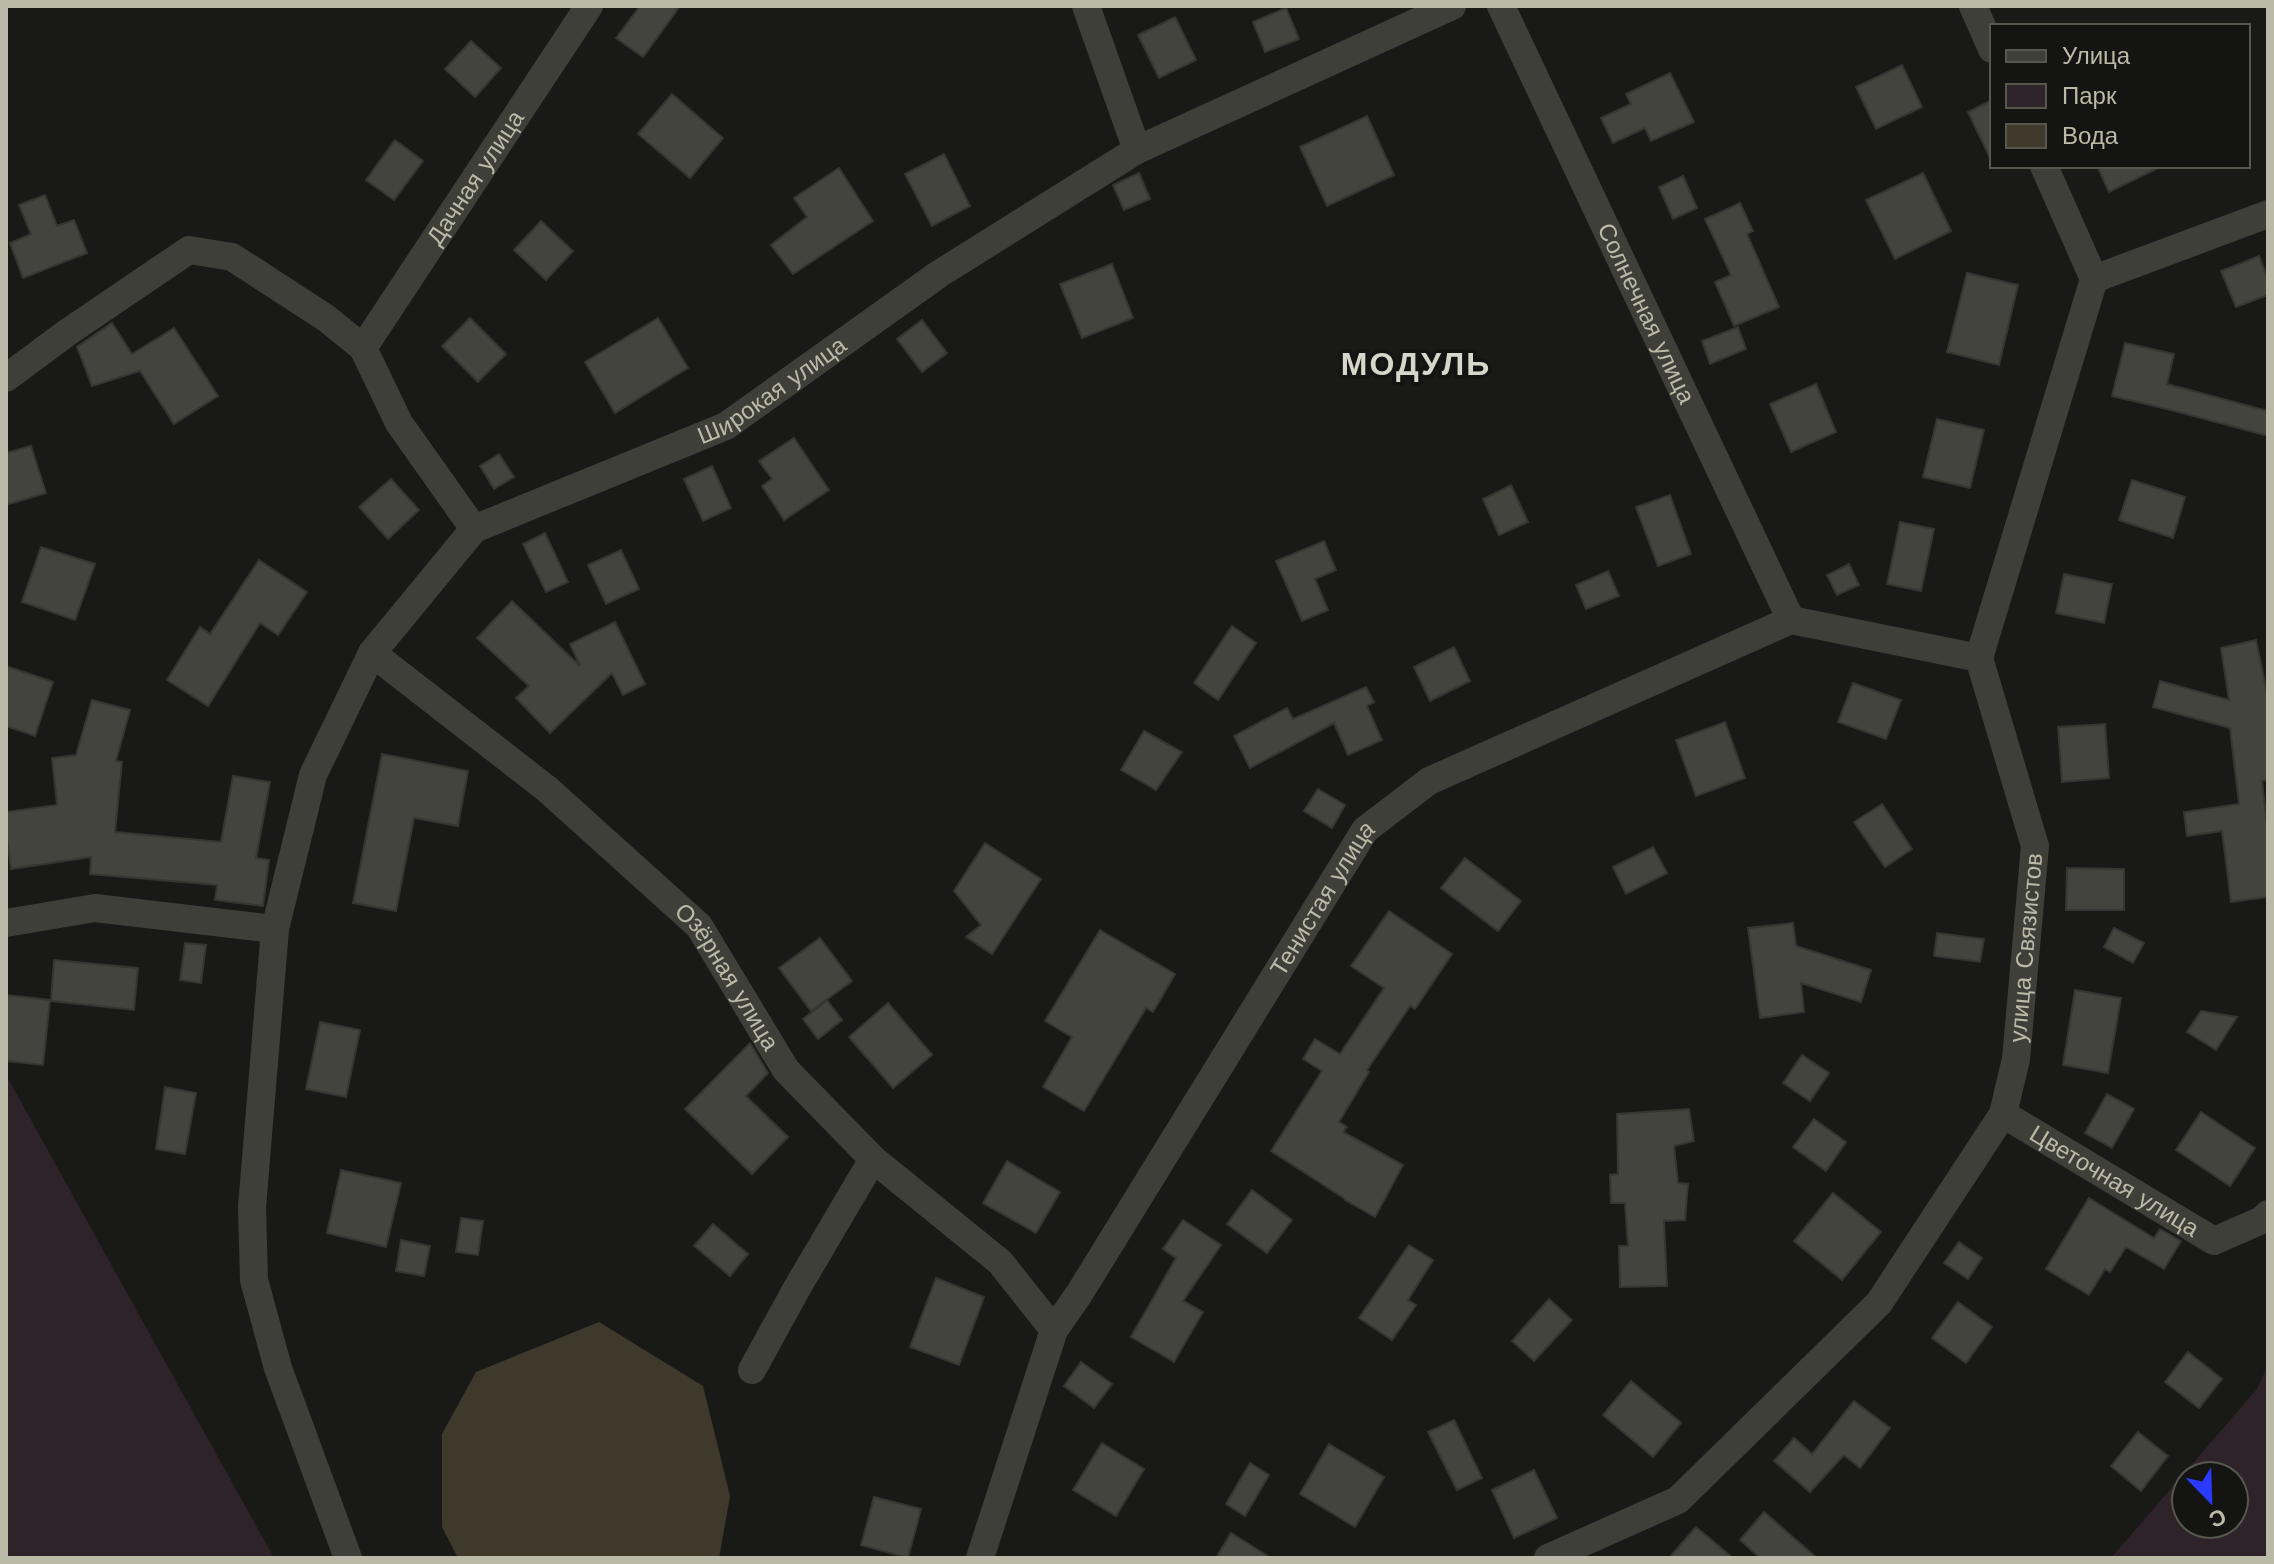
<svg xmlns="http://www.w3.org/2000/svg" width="2274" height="1564" viewBox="0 0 2274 1564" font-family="'Work Sans',sans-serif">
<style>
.green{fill:#2d2329;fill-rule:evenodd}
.water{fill:#3f392c}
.building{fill:#44443e;stroke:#353631;stroke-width:2}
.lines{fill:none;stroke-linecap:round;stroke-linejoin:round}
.minor{stroke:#3e3f38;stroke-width:28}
.labels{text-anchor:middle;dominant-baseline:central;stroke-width:8;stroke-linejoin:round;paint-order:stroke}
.street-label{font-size:24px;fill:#bbbaa8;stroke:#141512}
.district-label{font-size:32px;font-weight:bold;letter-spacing:2px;fill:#d6d6ca;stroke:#141512}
</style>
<rect width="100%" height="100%" fill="#191a17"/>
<g class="green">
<path d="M6 1075 274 1558H6Z"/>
<path d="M2268 1365V1558H2111L2257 1389ZM2186 1476H2234V1524H2186Z"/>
</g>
<path class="water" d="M599 1322 703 1386 730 1496 719 1558H458L442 1527V1434L476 1372Z"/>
<g class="building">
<path d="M640 6H680L643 57 616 38Z"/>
<path d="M1286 8 1299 39 1265 52 1253 22Z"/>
<path d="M1175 17 1196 60 1159 78 1138 35Z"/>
<path d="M471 41 501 68 475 97 445 69Z"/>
<path d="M1902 65 1922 107 1876 129 1856 87Z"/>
<path d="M1670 73 1694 122 1651 141 1645 128 1613 143 1601 118 1631 104 1626 94Z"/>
<path d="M672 94 723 138 690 178 638 134Z"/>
<path d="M1992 100V162L1968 112Z"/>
<path d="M1367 116 1394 175 1327 206 1300 147Z"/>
<path d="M395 140 423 161 394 200 366 180Z"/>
<path d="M944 154 970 206 932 226 905 174Z"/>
<path d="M2097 166H2162L2109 192Z"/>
<path d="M839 168 873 221 793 274 771 245 807 217 794 198Z"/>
<path d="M1139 173 1150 199 1124 210 1113 185Z"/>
<path d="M1923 173 1951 231 1895 259 1866 200Z"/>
<path d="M1683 176 1697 208 1673 219 1659 187Z"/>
<path d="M45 195 57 226 74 220 87 253 23 278 10 243 31 234 19 205Z"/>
<path d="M1740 203 1753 231 1747 234 1779 307 1734 326 1715 282 1731 275 1705 219Z"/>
<path d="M541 221 573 251 546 280 514 250Z"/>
<path d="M2259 256 2268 279V295L2236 307 2221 271Z"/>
<path d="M1112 264 1133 318 1082 338 1060 284Z"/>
<path d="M1967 273 2018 285 1999 365 1947 352Z"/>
<path d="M470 318 506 354 478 382 442 346Z"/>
<path d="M658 318 688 368 615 413 585 362Z"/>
<path d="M922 320 947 353 922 372 897 339Z"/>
<path d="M112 323 132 354 174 328 218 396 174 424 140 371 92 386 77 347Z"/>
<path d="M1738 327 1746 349 1710 364 1702 341Z"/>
<path d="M2125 343 2174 354 2167 384 2268 411V436L2171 410 2112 396Z"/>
<path d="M1816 384 1836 432 1791 452 1770 404Z"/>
<path d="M1937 419 1984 430 1970 488 1923 477Z"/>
<path d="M794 438 829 490 784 520 762 486 772 479 759 461Z"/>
<path d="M31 446 46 493 6 505V453Z"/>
<path d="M499 454 514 477 494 489 480 466Z"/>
<path d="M712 466 731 508 703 521 684 479Z"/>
<path d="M391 479 419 510 388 539 359 507Z"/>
<path d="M2132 480 2185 497 2173 538 2119 520Z"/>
<path d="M1511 485 1528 522 1499 535 1483 499Z"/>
<path d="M1670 495 1691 554 1658 566 1636 507Z"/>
<path d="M1900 522 1934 529 1921 591 1887 584Z"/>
<path d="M545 533 568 582 546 592 523 544Z"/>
<path d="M1324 541 1336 570 1315 579 1328 610 1302 621 1276 561Z"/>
<path d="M41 547 95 564 75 620 22 602Z"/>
<path d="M621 550 639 589 606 604 588 565Z"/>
<path d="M259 560 307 592 278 635 260 623 208 706 167 680 200 627 210 634Z"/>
<path d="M1849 564 1859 585 1837 595 1827 575Z"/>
<path d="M1608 571 1619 596 1586 609 1576 585Z"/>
<path d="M2064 574 2112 584 2104 623 2056 613Z"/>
<path d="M512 601 580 666 570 644 615 622 645 684 623 695 612 673 550 733 516 698 529 686 477 638Z"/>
<path d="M1232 626 1256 643 1218 700 1194 683Z"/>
<path d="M2256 640 2268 698V780L2262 781 2268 834V897L2231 902 2222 831 2187 836 2184 812 2239 804 2230 728 2153 707 2160 681 2229 700 2221 648Z"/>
<path d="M1454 647 1470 681 1430 701 1414 667Z"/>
<path d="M6 666 53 682 35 736 6 726Z"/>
<path d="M1853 683 1901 700 1886 739 1838 722Z"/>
<path d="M1366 687 1374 702 1367 706 1382 740 1348 755 1334 723 1250 768 1234 736 1287 708 1293 719Z"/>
<path d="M92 700 130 710 116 761 122 762 115 832 221 842 233 776 270 782 256 858 269 860 263 906 215 900 217 885 90 874 91 857 11 869 6 832V812L57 805 52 758 76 755Z"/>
<path d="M1725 722 1745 778 1696 796 1676 740Z"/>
<path d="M2105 724 2109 778 2062 782 2058 727Z"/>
<path d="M1144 731 1182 752 1156 790 1121 770Z"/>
<path d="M382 754 468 771 458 826 414 818 396 911 353 903Z"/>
<path d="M1318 789 1345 805 1332 828 1304 811Z"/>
<path d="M1882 804 1912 849 1885 867 1854 822Z"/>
<path d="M985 843 1041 879 992 954 966 937 981 925 954 891Z"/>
<path d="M1653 847 1667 873 1626 894 1613 867Z"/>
<path d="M1465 858 1521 901 1498 931 1441 888Z"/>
<path d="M2067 868 2124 869V910H2066Z"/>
<path d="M1389 911 1452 954 1415 1009 1410 1006 1367 1070 1369 1072 1339 1122 1347 1127 1343 1132 1403 1165 1375 1217 1345 1200V1199L1271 1151 1322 1071 1303 1059 1315 1039 1340 1054 1384 988 1351 966Z"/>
<path d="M1793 923 1796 946 1871 970 1861 1002 1801 983 1804 1012 1760 1018 1748 928Z"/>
<path d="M2114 928 2144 943 2133 963 2104 947Z"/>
<path d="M1100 930 1175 974 1153 1012 1146 1008 1084 1111 1043 1087 1072 1037 1045 1021Z"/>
<path d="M1937 933 1984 939 1980 962 1934 956Z"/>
<path d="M820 938 852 981 811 1011 779 968Z"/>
<path d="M185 943 206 945 201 983 180 980Z"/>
<path d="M54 960 138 968 134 1010 51 1001Z"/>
<path d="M2075 990 2121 998 2108 1073 2063 1065Z"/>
<path d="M6 995 50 1000 43 1065 6 1061Z"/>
<path d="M827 1000 842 1020 818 1039 803 1019Z"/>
<path d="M888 1003 932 1055 893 1088 849 1037Z"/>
<path d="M2201 1011 2237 1017 2216 1050 2187 1032Z"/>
<path d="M320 1022 360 1030 346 1097 306 1089Z"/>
<path d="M750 1043 768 1073 746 1096 788 1137 752 1174 685 1109Z"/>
<path d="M1802 1055 1829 1073 1810 1101 1783 1083Z"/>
<path d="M165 1087 196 1093 185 1154 156 1149Z"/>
<path d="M2107 1094 2134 1109 2112 1148 2085 1133Z"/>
<path d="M1689 1109 1694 1141 1674 1146 1678 1183 1688 1184 1685 1220 1664 1221 1667 1286 1620 1287 1619 1246H1628L1625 1203H1611L1610 1175 1618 1174 1617 1114Z"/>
<path d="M2201 1112 2255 1148 2230 1186 2176 1150Z"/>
<path d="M1814 1119 1846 1142 1826 1171 1793 1147Z"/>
<path d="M1007 1161 1060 1192 1036 1233 983 1203Z"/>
<path d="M341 1170 401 1183 386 1247 327 1233Z"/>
<path d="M1252 1190 1292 1220 1267 1253 1227 1224Z"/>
<path d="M1833 1193 1881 1232 1842 1280 1794 1241Z"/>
<path d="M2089 1198 2154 1238 2160 1229 2181 1241 2164 1269 2126 1247 2110 1272 2105 1269 2089 1295 2046 1269Z"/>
<path d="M461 1218 483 1221 478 1255 456 1252Z"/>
<path d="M1183 1220 1221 1245 1183 1301 1203 1312 1174 1362 1131 1337 1176 1258 1163 1249Z"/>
<path d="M713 1224 748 1254 730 1276 694 1246Z"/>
<path d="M401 1240 430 1246 424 1276 396 1271Z"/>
<path d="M1959 1242 1982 1258 1968 1279 1944 1263Z"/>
<path d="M1409 1245 1433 1260 1408 1300 1416 1305 1392 1340 1359 1318Z"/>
<path d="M936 1278 984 1297 959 1365 910 1347Z"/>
<path d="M1549 1299 1572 1320 1534 1361 1512 1341Z"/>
<path d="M1958 1302 1992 1327 1966 1363 1932 1338Z"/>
<path d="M2188 1352 2222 1379 2199 1408 2165 1382Z"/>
<path d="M1081 1362 1112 1384 1094 1408 1064 1386Z"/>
<path d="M1631 1381 1681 1423 1653 1457 1603 1415Z"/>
<path d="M1854 1401 1890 1428 1860 1468 1844 1455 1810 1492 1774 1461 1794 1438 1812 1454Z"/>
<path d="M1454 1420 1482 1478 1457 1490 1428 1432Z"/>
<path d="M2138 1432 2168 1456 2141 1491 2111 1466Z"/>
<path d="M1102 1443 1144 1469 1116 1516 1073 1490Z"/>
<path d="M1329 1444 1384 1477 1355 1527 1300 1494Z"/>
<path d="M1250 1463 1269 1475 1245 1516 1226 1504Z"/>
<path d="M1534 1470 1557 1518 1514 1538 1492 1490Z"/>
<path d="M874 1497 921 1509 908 1558 861 1545Z"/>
<path d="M1764 1512 1817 1558H1760L1740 1540Z"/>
<path d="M1696 1527 1733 1558H1669Z"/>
<path d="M1231 1533 1271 1558H1216Z"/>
</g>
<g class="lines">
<g class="minor">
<path d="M1086 6 1137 150"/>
<path id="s1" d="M1501 6 1791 620"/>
<path d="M1973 6 1992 49"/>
<path d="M2094 279 2268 214"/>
<path id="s2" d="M363 348 589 6"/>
<path d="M6 378 68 332 189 250 232 257 326 318 363 348 399 423 474 529"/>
<path id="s3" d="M372 653 547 789 699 926 786 1070 873 1159 1000 1262 1054 1330"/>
<path d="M6 923 95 908 275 929"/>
<path id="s4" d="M2003 1114 2214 1241 2262 1220 2268 1214"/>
<path d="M752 1370 797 1288 873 1159"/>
<path id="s5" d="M348 1558 278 1368 254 1280 252 1207 275 929 313 775 372 653 474 529 726 426 939 274 1137 150 1452 6"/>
<path id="s6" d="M980 1558 1054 1330 1079 1294 1365 830 1429 781 1791 620 1979 658"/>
<path id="s7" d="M1548 1558 1678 1500 1879 1303 2003 1114 2016 1059 2035 846 1979 658 2094 279 2044 166"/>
</g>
</g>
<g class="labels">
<g class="street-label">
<text stroke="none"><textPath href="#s2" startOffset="204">Дачная улица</textPath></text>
<text stroke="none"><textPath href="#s1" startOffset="340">Солнечная улица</textPath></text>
<text stroke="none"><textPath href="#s5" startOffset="1430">Широкая улица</textPath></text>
<text stroke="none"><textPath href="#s6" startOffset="748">Тенистая улица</textPath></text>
<text stroke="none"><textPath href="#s7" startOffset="818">улица Связистов</textPath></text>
<text stroke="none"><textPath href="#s3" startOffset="484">Озёрная улица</textPath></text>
<text stroke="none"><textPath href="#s4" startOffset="130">Цветочная улица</textPath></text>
</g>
<g class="district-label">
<text x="1416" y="364">МОДУЛЬ</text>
</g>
</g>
<rect width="2274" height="1564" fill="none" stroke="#bbbaa8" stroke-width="16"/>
<rect x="1990" y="24" width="260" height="144" fill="#141512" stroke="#57574e" stroke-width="2"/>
<rect x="2006" y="50" width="40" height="12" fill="#3e3f38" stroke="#57574e" stroke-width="2"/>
<text x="2062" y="64" font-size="24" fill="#bbbaa8">Улица</text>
<rect x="2006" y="84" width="40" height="24" fill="#2d2329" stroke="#57574e" stroke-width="2"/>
<text x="2062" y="104" font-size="24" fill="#bbbaa8">Парк</text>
<rect x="2006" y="124" width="40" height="24" fill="#3f392c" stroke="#57574e" stroke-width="2"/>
<text x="2062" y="144" font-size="24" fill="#bbbaa8">Вода</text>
<g transform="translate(2210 1500) rotate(157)"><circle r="38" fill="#141512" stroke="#57574e" stroke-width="2"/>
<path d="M0-6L14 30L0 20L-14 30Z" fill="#2a3bff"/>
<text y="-12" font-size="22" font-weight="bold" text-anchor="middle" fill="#bbbaa8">С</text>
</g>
</svg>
